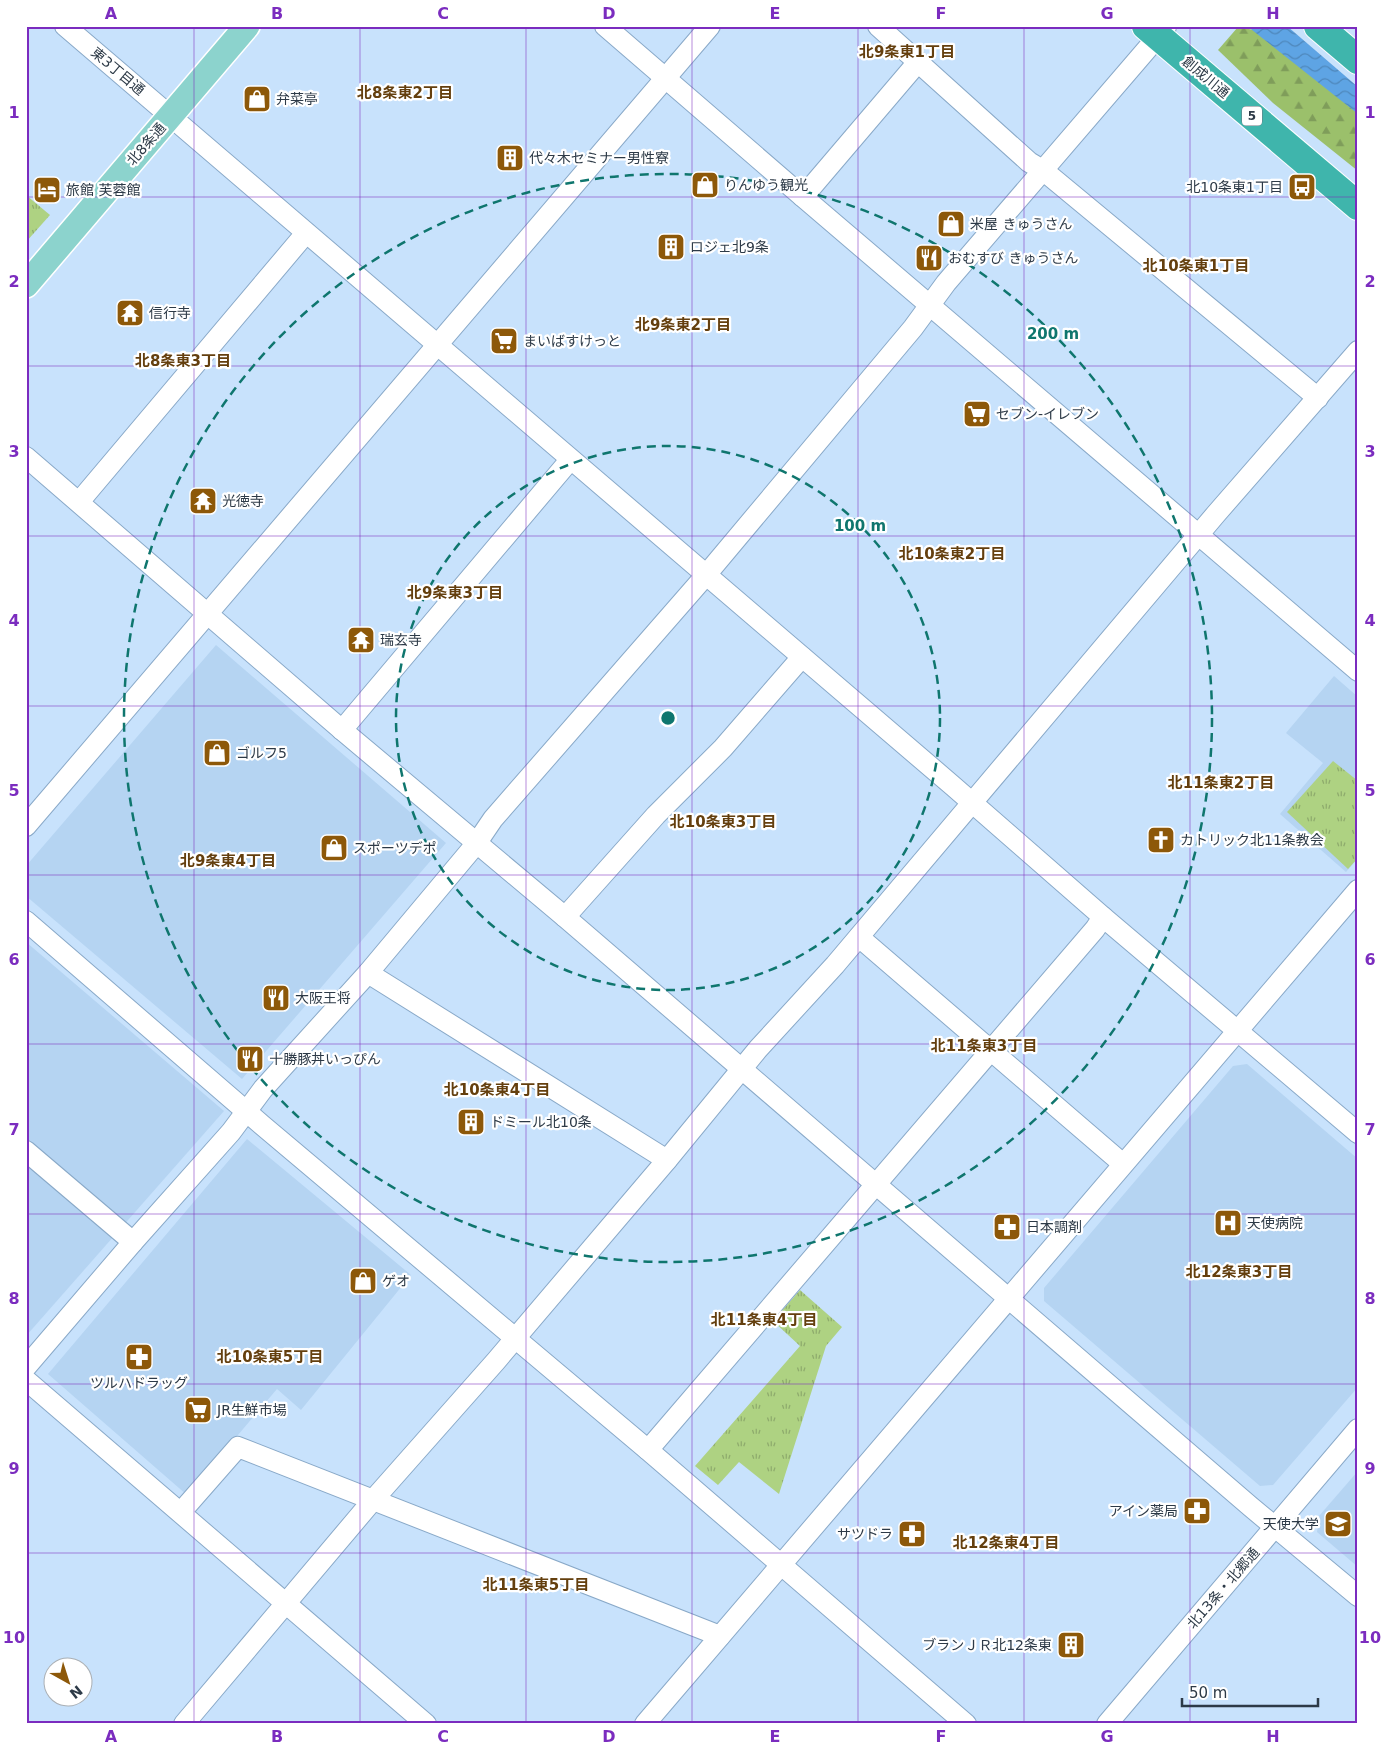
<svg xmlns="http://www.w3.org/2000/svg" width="1384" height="1750" viewBox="0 0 1384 1750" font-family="'DejaVu Sans','Noto Sans JP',sans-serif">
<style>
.built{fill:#b5d4f2}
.grass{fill:url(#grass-tufts)}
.forest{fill:url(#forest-firs)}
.water{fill:url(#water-waves)}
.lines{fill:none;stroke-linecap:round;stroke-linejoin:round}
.minor-casing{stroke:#89a9c8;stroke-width:22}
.major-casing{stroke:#fff;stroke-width:28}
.highway-casing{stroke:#fff;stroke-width:30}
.minor{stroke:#fff;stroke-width:20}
.major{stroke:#8cd3cd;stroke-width:25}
.highway{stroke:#3fb5ac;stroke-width:28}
.grid{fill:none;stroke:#7b2cbf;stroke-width:1;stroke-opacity:0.55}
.ring{fill:none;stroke:#0f766e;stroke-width:2.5;stroke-dasharray:9 6}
.labels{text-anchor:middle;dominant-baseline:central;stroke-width:4.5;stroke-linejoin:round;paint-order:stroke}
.shield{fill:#fff;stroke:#6c757e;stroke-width:1}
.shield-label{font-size:12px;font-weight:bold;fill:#2d3a47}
.street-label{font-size:14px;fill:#2d3a47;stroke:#fff}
.poi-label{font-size:14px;fill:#2d3a47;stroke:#fff;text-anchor:start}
.neighbourhood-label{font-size:15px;font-weight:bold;fill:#643f0e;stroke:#fff}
.centre{fill:#0f766e;stroke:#fff;stroke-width:2.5}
.ring-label{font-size:15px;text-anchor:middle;font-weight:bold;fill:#0f766e;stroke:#fff;stroke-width:4.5;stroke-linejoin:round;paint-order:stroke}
.neatline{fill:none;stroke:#7b2cbf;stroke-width:2}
.grid-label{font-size:16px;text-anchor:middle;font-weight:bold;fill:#7b2cbf}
</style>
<defs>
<pattern id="grass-tufts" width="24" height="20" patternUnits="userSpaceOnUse" patternTransform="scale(1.25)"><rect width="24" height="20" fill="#aed282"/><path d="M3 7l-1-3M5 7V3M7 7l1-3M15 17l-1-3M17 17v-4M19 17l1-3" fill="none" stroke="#8eab6c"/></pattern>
<pattern id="forest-firs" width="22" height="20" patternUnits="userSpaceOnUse" patternTransform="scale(1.25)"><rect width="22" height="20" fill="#9bc06b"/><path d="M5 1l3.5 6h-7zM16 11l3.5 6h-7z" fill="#7f9d5a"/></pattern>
<pattern id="water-waves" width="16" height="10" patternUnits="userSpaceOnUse" patternTransform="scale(1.25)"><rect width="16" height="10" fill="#5ea4e4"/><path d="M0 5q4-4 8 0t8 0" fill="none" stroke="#4e87bb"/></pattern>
</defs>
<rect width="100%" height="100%" fill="#c8e2fc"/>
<g class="built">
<path d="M216 645 446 843 242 1079 26 896V866Z"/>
<path d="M1334 676 1358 697V858L1346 872 1280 814 1323 763 1286 733Z"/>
<path d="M26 942 224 1111 26 1336Z"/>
<path d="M1247 1064 1358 1159V1387L1273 1485 1260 1486 1044 1301V1288L1233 1066Z"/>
<path d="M247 1139 411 1275 301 1410 277 1389 187 1495 48 1374Z"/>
<path d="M1358 1471V1567L1317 1532 1319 1516Z"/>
</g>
<g class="grass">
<path d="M26 195 50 215 26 242Z"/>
<path d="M1333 761 1358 781V858L1348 869 1287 812Z"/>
<path d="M800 1290 842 1327 826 1346 779 1494 739 1462 718 1485 695 1466 800 1346 773 1321Z"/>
</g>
<path class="forest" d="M1238 27 1287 36 1358 99V171L1273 103 1218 50Z"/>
<path class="water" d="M1247 26H1287L1358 87V114Z"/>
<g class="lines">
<defs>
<g id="minor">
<path d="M65 26 953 786 1103 917 1358 1133"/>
<path d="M605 26 803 197 1358 671"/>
<path d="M878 26 1029 162 1044 171 1318 398"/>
<path d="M803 197 918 62"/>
<path d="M26 457 342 730 565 917 1251 1507 1358 1596"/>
<path d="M79 502 306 233"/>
<path d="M342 730 570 460"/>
<path d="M26 826 710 26"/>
<path d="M565 917 656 815 723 748 802 657"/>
<path d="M26 921 262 1125 648 1450 966 1724"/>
<path d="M859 937 1123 1164"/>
<path d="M368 973 667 1160"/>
<path d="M26 1151 133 1242"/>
<path d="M26 1367 133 1242 231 1132 263 1089 368 973 476 844 493 819 706 575 913 328 946 283 1166 27"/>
<path d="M26 1380 426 1724"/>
<path d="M648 1450 1095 929 1103 917"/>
<path d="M181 1512 238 1447 720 1636"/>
<path d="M184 1724 373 1500 496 1361 667 1160 758 1049 835 965 1216 514 1358 351"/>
<path d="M645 1724 1358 890"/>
<path d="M1107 1724 1358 1429"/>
</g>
<path id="major" d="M26 285 247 26"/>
<g id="highway">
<path d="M1146 26 1358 206"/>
<path d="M1318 26 1358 60"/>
</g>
</defs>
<use href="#minor" class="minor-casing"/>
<use href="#major" class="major-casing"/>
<use href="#highway" class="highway-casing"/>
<use href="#minor" class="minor"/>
<use href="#major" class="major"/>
<use href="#highway" class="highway"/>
</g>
<path class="grid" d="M194 26V1724M360 26V1724M526 26V1724M692 26V1724M858 26V1724M1024 26V1724M1190 26V1724M26 197H1358M26 366H1358M26 536H1358M26 706H1358M26 875H1358M26 1044H1358M26 1214H1358M26 1384H1358M26 1553H1358"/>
<g class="ring">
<circle cx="668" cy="718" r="272"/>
<circle cx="668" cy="718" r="544"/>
</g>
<defs>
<symbol id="shop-square" viewBox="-11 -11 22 22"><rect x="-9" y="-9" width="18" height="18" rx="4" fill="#8d5809" stroke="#fff"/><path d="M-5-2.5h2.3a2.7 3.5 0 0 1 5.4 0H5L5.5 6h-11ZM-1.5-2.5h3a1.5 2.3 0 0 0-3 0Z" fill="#fff"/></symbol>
<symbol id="building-square" viewBox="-11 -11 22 22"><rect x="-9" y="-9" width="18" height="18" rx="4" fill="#8d5809" stroke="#fff"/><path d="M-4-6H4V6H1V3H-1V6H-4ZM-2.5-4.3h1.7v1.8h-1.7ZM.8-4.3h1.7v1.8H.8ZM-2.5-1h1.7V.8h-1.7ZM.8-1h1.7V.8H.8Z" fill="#fff"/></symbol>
<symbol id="bus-square" viewBox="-11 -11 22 22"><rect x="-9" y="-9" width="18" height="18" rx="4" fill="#8d5809" stroke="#fff"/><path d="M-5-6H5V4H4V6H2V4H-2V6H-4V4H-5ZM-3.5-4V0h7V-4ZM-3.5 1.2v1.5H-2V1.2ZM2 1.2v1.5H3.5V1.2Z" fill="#fff"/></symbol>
<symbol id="hotel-square" viewBox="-11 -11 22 22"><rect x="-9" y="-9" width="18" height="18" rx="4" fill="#8d5809" stroke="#fff"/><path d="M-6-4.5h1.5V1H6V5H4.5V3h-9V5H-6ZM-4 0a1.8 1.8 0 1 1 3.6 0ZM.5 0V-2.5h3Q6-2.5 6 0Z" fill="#fff"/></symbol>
<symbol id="restaurant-square" viewBox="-11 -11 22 22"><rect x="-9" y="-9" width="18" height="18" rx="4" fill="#8d5809" stroke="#fff"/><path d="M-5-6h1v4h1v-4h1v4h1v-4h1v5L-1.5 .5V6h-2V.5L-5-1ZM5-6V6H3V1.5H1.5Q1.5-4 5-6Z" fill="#fff"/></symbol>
<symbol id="temple-square" viewBox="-11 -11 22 22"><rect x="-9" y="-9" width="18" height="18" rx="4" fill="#8d5809" stroke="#fff"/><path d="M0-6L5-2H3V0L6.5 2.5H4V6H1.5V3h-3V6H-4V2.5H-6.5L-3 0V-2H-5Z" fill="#fff"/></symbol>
<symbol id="supermarket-square" viewBox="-11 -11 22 22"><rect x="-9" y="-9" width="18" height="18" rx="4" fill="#8d5809" stroke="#fff"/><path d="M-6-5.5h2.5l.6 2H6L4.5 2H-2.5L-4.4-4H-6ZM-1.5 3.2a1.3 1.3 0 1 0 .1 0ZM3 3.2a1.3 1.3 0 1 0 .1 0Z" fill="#fff"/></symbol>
<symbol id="church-square" viewBox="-11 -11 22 22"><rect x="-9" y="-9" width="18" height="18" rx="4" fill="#8d5809" stroke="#fff"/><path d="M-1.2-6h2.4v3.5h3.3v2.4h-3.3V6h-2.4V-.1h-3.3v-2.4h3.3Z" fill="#fff"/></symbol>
<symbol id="hospital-square" viewBox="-11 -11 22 22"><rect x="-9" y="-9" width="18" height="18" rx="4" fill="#8d5809" stroke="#fff"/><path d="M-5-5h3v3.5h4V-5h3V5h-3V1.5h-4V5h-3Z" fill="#fff"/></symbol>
<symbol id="pharmacy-square" viewBox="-11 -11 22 22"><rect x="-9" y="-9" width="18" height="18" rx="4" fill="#8d5809" stroke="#fff"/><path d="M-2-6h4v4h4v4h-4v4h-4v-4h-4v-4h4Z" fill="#fff"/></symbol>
<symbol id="university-square" viewBox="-11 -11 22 22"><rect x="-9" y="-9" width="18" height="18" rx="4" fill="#8d5809" stroke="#fff"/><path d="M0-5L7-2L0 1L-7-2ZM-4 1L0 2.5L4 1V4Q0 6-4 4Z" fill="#fff"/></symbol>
</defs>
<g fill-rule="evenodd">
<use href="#shop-square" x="241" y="83" width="32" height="32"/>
<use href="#building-square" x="494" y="142" width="32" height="32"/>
<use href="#shop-square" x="689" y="169" width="32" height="32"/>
<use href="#bus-square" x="1286" y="171" width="32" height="32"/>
<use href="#hotel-square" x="31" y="174" width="32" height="32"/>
<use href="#shop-square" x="935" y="208" width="32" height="32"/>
<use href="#building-square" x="655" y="231" width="32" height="32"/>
<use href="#restaurant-square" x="913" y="242" width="32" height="32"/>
<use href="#temple-square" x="114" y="297" width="32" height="32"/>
<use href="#supermarket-square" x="488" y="325" width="32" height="32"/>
<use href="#supermarket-square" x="961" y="398" width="32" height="32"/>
<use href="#temple-square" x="187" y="485" width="32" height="32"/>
<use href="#temple-square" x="345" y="624" width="32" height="32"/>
<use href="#shop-square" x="201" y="737" width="32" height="32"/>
<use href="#church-square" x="1145" y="824" width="32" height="32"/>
<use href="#shop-square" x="318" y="832" width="32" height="32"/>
<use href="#restaurant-square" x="260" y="982" width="32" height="32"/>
<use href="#restaurant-square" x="234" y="1043" width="32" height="32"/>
<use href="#building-square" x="455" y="1106" width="32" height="32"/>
<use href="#hospital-square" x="1212" y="1207" width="32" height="32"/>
<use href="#pharmacy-square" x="991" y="1211" width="32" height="32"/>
<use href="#shop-square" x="347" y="1265" width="32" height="32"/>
<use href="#pharmacy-square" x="123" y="1341" width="32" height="32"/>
<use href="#supermarket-square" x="182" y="1394" width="32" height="32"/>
<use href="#pharmacy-square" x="1181" y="1495" width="32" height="32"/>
<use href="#university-square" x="1322" y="1508" width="32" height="32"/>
<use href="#pharmacy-square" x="896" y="1518" width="32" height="32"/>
<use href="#building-square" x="1055" y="1629" width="32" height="32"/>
</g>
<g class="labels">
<rect class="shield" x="1242" y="106.5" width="20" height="19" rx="4"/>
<g class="shield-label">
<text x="1252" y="116">5</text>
</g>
<g class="street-label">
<text transform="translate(118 71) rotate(40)">東3丁目通</text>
<text transform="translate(1206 77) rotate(40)">創成川通</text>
<text transform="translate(146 144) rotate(-49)">北8条通</text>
<text transform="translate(1223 1588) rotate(-49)">北13条・北郷通</text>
</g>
<g class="poi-label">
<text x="276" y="99">弁菜亭</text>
<text x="529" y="158">代々木セミナー男性寮</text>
<text x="724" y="185">りんゆう観光</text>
<text x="1283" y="187" text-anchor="end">北10条東1丁目</text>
<text x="66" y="190">旅館 芙蓉館</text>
<text x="970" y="224">米屋 きゅうさん</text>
<text x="690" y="247">ロジェ北9条</text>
<text x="948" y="258">おむすび きゅうさん</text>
<text x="149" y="313">信行寺</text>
<text x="523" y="341">まいばすけっと</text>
<text x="996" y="414">セブン-イレブン</text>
<text x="222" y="501">光徳寺</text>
<text x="380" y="640">瑞玄寺</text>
<text x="236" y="753">ゴルフ5</text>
<text x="1180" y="840">カトリック北11条教会</text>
<text x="353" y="848">スポーツデポ</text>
<text x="295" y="998">大阪王将</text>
<text x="269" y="1059">十勝豚丼いっぴん</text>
<text x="490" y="1122">ドミール北10条</text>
<text x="1247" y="1223">天使病院</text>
<text x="1026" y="1227">日本調剤</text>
<text x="382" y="1281">ゲオ</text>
<text x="139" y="1383" text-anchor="middle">ツルハドラッグ</text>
<text x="217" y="1410">JR生鮮市場</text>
<text x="1178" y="1511" text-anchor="end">アイン薬局</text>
<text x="1319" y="1524" text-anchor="end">天使大学</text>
<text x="893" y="1534" text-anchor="end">サツドラ</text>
<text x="1052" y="1645" text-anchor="end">ブランＪＲ北12条東</text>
</g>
<g class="neighbourhood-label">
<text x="907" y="52">北9条東1丁目</text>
<text x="405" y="93">北8条東2丁目</text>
<text x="1196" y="266">北10条東1丁目</text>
<text x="683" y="325">北9条東2丁目</text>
<text x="183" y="361">北8条東3丁目</text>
<text x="952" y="554">北10条東2丁目</text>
<text x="455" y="593">北9条東3丁目</text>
<text x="1221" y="783">北11条東2丁目</text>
<text x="723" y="822">北10条東3丁目</text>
<text x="228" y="861">北9条東4丁目</text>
<text x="984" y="1046">北11条東3丁目</text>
<text x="497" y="1090">北10条東4丁目</text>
<text x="1239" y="1272">北12条東3丁目</text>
<text x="764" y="1320">北11条東4丁目</text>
<text x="270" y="1357">北10条東5丁目</text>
<text x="1006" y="1543">北12条東4丁目</text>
<text x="536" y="1585">北11条東5丁目</text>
</g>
</g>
<circle cx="668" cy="718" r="8" class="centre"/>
<g class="ring-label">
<text x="1053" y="339">200 m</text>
<text x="860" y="531">100 m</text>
</g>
<rect width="1384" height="1750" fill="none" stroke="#ffffff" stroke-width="55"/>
<g transform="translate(68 1682) rotate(141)"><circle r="24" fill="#ffffff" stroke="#abb0b5"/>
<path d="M0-4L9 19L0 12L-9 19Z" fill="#8d5809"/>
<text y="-8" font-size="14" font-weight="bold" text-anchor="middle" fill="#2d3a47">N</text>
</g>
<path d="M1182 1698v8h136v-8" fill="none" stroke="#2d3a47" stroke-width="2.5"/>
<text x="1189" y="1698" font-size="15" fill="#2d3a47" stroke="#ffffff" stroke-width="4" paint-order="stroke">50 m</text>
<rect x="28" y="28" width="1328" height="1694" class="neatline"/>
<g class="grid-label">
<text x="111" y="19">A</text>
<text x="277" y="19">B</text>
<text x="443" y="19">C</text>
<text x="609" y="19">D</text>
<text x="775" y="19">E</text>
<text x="941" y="19">F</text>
<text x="1107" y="19">G</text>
<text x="1273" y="19">H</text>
<text x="14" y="118">1</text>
<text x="1370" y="118">1</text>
<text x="14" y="287">2</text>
<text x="1370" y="287">2</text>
<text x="14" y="457">3</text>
<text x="1370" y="457">3</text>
<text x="14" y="626">4</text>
<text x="1370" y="626">4</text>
<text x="14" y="796">5</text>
<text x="1370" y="796">5</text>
<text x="14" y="965">6</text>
<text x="1370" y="965">6</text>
<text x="14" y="1135">7</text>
<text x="1370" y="1135">7</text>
<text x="14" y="1304">8</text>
<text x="1370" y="1304">8</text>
<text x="14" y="1474">9</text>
<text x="1370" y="1474">9</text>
<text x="14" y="1643">10</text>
<text x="1370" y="1643">10</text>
<text x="111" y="1742">A</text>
<text x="277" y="1742">B</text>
<text x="443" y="1742">C</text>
<text x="609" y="1742">D</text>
<text x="775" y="1742">E</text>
<text x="941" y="1742">F</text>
<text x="1107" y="1742">G</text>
<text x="1273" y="1742">H</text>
</g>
</svg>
